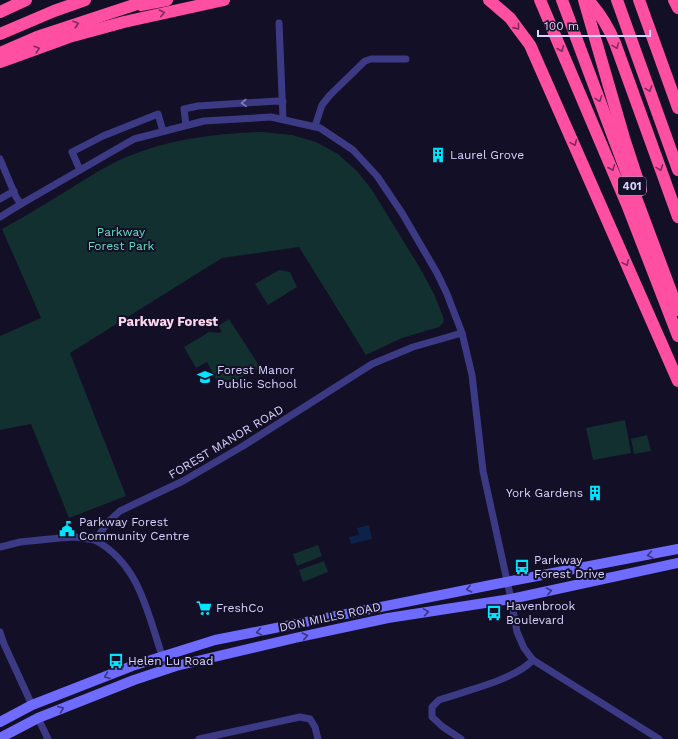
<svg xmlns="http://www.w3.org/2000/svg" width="678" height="739" viewBox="0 0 678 739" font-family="'Work Sans',sans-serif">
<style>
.green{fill:#12302f}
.water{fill:#0c2248}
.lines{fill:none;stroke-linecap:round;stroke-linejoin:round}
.street{stroke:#3d3a85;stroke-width:7}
.secondary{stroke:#6f6bff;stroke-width:10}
.highway{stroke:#ff4fa3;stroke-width:12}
.oneway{stroke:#7d2c5e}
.oneway2{stroke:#837fbc}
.oneway3{stroke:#38347d}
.labels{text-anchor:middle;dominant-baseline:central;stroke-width:4;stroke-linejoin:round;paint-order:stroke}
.shield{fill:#130f26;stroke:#9e99be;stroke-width:1}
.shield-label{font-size:11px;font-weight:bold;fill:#d9d4ff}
.poi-label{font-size:12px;fill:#d9d4ff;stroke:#130f26;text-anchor:start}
.park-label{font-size:12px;fill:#5fe0c0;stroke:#130f26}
.street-label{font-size:12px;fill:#d9d4ff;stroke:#130f26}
.neighbourhood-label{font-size:13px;font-weight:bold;fill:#ffd6f0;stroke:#130f26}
</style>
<rect width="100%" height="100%" fill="#130f26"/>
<g class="green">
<path d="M261 132 292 135 316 142 338 154 357 171 372 190 420 268 434 294 444 319 443 323 439 327 402 338 366 355 299 247 222 258 70 353 126 496 69 518 31 424 0 430V336L41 318 2 229C18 220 34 211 50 201 75 186 99 169 126 157 169 139 215 133 261 132Z"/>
<path d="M279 270 290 272 297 287 268 305 255 284Z"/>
<path d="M229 319 260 367 221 389 207 362 196 368 184 347 209 332 219 333 222 332 218 326Z"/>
<path d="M625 420 631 453 593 460 586 428Z"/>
<path d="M647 435 651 451 634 454 631 439Z"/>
<path d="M318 545 322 556 297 566 293 554Z"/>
<path d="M324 561 328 572 303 582 299 570Z"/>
</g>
<path class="water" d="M369 525 372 539 351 544 349 537 359 535 357 528Z"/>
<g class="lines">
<g class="street">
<path d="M279 23 283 119"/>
<path d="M186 125 184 109 198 106 277 101 283 102"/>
<path d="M315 126 322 105 330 95 365 61 371 59H406"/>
<path d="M0 159 16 197 21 204"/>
<path d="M80 170 72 152 103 136 158 114 163 131"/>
<path d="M0 199 14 191"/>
<path d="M0 217 21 204 134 139 204 121 271 117 320 128 353 150 377 176 402 213 437 273 447 294 462 333 472 375 483 471 511 599 517 632 524 648 533 660 659 739"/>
<path d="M95 540C144 567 148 621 167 669"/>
<path d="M0 547 20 542 60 538 75 537 95 540 109 521 120 511 183 481 243 446 372 364 413 347 462 333"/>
<path d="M0 632 4 644 32 705"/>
<path d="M38 718 48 739"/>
<path d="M199 739 300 717 310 719 315 727 318 739"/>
<path d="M461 739 443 727 432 717V707L439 700C465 691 514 680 533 660"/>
</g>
<g class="secondary">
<path d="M0 722 32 705 132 666 215 640 496 584 678 549"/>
<path d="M0 738 38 718 134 680 176 666 295 638 388 618 511 599 678 563"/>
</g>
<g class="highway">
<path d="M489 0 510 18 530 45 678 381"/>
<path d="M540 0 628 207 678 336"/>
<path d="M562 0 678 310"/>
<path d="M584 0 624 138 641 190"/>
<path d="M588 0C600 13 608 26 615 43L678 217"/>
<path d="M617 0 678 170"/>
<path d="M639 0 678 108"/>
<path d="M674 0 678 8"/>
<path d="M141 5 167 0"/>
<path d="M0 12 26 0"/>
<path d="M0 34 54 11 85 0"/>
<path d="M0 53 37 37 149 0"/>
<path d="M0 62 69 37 124 22 224 0"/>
</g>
</g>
<defs><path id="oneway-chevron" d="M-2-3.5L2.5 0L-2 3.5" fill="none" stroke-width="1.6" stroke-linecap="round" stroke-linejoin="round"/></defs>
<g class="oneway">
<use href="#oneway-chevron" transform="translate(162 13) rotate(-12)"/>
<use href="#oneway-chevron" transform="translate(76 24) rotate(-18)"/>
<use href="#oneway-chevron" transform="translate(517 27) rotate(51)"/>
<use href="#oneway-chevron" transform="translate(616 46) rotate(69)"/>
<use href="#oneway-chevron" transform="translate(37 49) rotate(-19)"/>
<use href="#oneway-chevron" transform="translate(561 49) rotate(67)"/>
<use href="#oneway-chevron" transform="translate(649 89) rotate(70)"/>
<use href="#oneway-chevron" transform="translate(599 99) rotate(69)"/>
<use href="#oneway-chevron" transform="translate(574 143) rotate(66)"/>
<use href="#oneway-chevron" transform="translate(612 168) rotate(67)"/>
<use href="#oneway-chevron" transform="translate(660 168) rotate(70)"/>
<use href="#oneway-chevron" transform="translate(626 263) rotate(66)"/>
</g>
<use class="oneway2" href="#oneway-chevron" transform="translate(244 103) rotate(177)"/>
<g class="oneway3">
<use href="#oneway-chevron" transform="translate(650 555) rotate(169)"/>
<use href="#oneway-chevron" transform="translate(469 589) rotate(168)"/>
<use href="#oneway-chevron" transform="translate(549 591) rotate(-12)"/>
<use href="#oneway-chevron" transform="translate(426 612) rotate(-9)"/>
<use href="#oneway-chevron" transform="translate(259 632) rotate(169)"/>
<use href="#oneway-chevron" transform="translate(305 636) rotate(-12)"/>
<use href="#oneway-chevron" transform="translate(107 676) rotate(159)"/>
<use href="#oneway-chevron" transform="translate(61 709) rotate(-22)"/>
</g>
<defs>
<symbol id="building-bare" viewBox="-9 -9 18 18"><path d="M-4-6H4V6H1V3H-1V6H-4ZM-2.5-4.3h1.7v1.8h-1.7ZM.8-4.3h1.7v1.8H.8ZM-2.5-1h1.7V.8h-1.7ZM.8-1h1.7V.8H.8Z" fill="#00e5ff" stroke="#130f26" stroke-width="2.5" paint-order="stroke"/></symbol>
<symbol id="school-bare" viewBox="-9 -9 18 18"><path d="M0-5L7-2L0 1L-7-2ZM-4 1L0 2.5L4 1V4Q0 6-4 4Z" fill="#00e5ff" stroke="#130f26" stroke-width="2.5" paint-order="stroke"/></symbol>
<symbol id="civic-bare" viewBox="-9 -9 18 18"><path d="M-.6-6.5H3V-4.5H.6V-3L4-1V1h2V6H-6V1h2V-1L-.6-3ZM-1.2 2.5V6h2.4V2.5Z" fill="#00e5ff" stroke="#130f26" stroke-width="2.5" paint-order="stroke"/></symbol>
<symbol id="bus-bare" viewBox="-9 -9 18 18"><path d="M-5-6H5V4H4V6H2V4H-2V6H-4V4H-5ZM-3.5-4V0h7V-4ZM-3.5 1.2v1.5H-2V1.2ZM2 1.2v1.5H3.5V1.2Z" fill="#00e5ff" stroke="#130f26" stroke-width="2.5" paint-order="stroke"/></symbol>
<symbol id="supermarket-bare" viewBox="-9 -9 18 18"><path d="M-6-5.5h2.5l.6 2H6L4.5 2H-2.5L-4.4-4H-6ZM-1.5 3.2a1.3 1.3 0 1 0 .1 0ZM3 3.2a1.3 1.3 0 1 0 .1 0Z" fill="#00e5ff" stroke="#130f26" stroke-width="2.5" paint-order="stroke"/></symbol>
</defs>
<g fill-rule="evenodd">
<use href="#building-bare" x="427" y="144" width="22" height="22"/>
<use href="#school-bare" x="194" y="366" width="22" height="22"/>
<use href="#building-bare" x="584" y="482" width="22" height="22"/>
<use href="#civic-bare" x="56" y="518" width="22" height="22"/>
<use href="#bus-bare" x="511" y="556" width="22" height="22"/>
<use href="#supermarket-bare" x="193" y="597" width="22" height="22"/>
<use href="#bus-bare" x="483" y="602" width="22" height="22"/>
<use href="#bus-bare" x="105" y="650" width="22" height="22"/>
</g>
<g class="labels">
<rect class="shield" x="618" y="177" width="28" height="18" rx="3"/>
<g class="shield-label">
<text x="632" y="186">401</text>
</g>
<g class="poi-label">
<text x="450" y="155">Laurel Grove</text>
<text x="217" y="370">Forest Manor<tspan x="217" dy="14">Public School</tspan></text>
<text x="583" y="493" text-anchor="end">York Gardens</text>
<text x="79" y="522">Parkway Forest<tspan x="79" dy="14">Community Centre</tspan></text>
<text x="534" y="560">Parkway<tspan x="534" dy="14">Forest Drive</tspan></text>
<text x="506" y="606">Havenbrook<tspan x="506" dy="14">Boulevard</tspan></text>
<text x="216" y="608">FreshCo</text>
<text x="128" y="661">Helen Lu Road</text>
</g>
<g class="park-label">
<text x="121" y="232">Parkway<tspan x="121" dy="14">Forest Park</tspan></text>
</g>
<g class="street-label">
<text transform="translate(226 442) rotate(-31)">FOREST MANOR ROAD</text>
<text transform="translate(330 617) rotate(-12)">DON MILLS ROAD</text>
</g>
<g class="neighbourhood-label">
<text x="168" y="321">Parkway Forest</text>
</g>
</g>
<path d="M538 30v6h112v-6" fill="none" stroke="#d9d4ff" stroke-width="2"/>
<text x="544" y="30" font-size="12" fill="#d9d4ff" stroke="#130f26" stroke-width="3" paint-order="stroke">100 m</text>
</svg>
